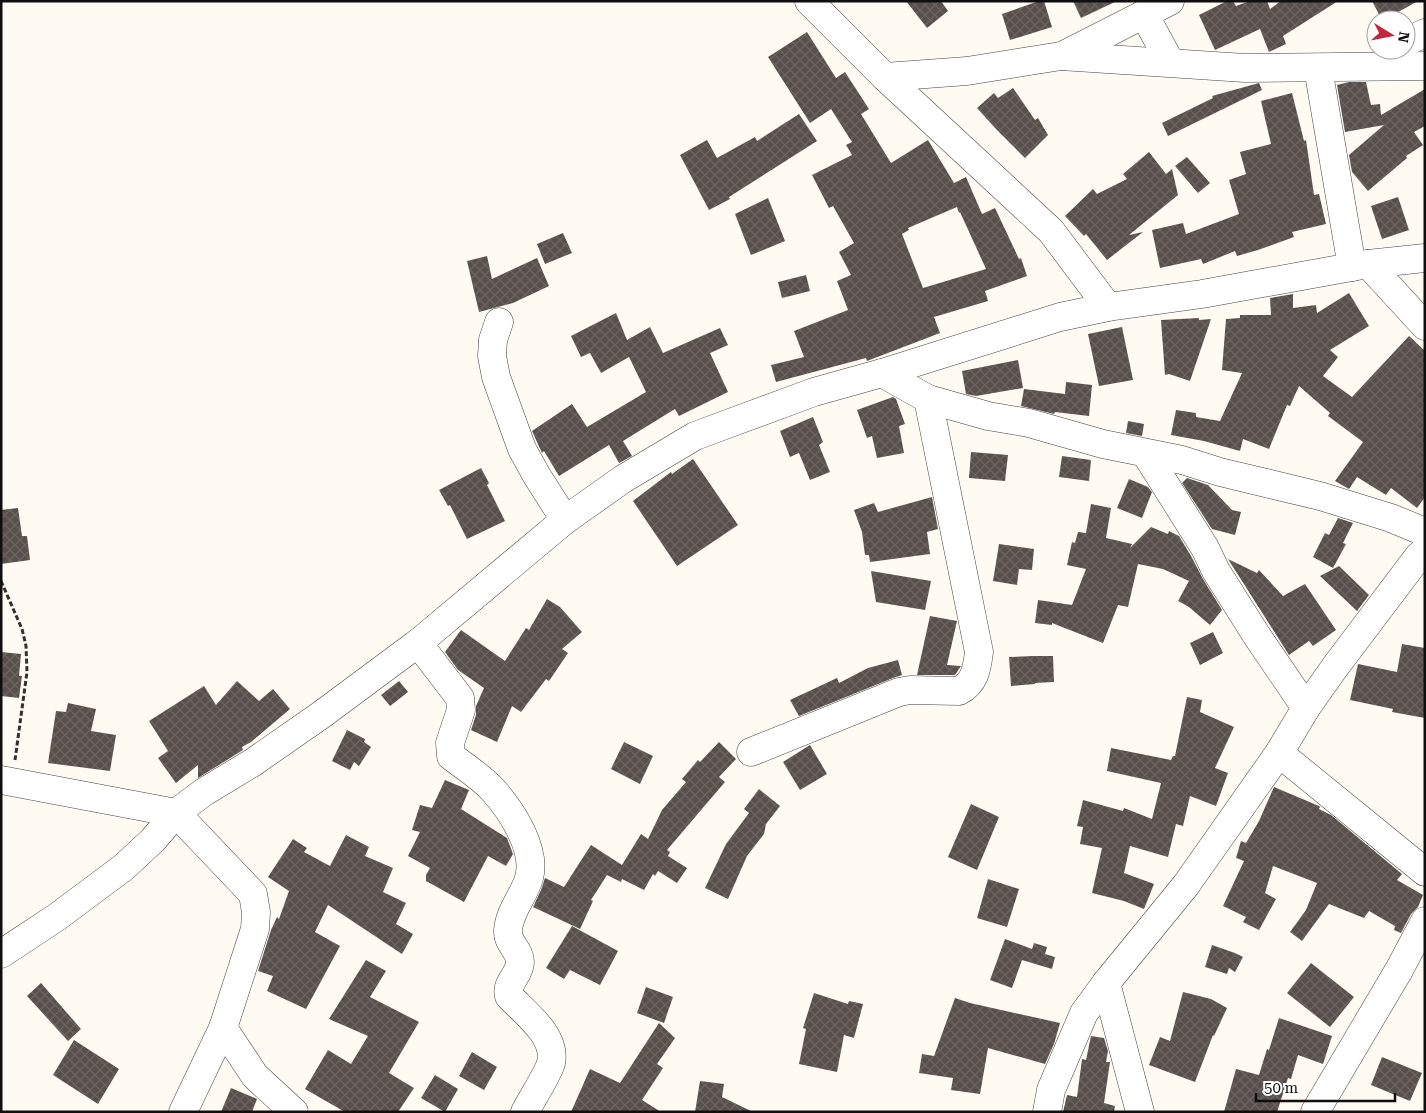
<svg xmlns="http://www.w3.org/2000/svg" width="1426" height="1113" viewBox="0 0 1426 1113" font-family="'Roboto Serif',serif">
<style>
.building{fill:url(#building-cross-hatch);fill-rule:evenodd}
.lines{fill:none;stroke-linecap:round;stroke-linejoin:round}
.minor-casing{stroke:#424242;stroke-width:29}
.path{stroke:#313131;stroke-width:3;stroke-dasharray:5 2.5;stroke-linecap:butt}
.minor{stroke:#fff;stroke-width:28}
</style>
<defs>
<pattern id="building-cross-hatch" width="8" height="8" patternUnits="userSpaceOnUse" patternTransform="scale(1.25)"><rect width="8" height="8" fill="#584f4c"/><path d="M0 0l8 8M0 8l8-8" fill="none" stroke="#6b6461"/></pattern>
</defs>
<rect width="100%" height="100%" fill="#fffbf2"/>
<g class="building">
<path d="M906 1H941L948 11 927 28Z"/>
<path d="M1039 1H1044L1052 27 1010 40 1002 14Z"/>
<path d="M1073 1H1117L1081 18Z"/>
<path d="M1227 1H1233L1236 6 1250 1H1267L1270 9 1281 1H1338L1283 36 1286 44 1269 52 1260 29 1215 50 1199 15Z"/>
<path d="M1372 1H1418L1384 20H1382Z"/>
<path d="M807 32 836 78 845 72 869 109 861 114 891 163 928 140 954 183 966 177 982 214 995 208 1019 259 1021 258 1027 276 985 291 988 301 934 317 940 333 867 361 866 358 776 382 771 365 804 357 794 331 848 310 837 281 851 275 839 252 854 243 833 206 829 208 812 175 852 155 846 145 852 142 831 109 810 123 768 57ZM957 207 959 213 960 212 986 269 923 288 902 234 909 230 908 228Z"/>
<path d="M1349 82H1366L1371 105 1380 104 1381 115 1425 89V126L1414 132 1423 145 1406 156 1407 158 1368 191 1352 172 1349 155 1384 125 1345 132 1337 85Z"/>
<path d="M1259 83 1262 90 1168 136 1162 123 1213 98 1212 96Z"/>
<path d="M1013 88 1035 120 1038 118 1048 135 1025 158 996 129 977 108 994 93 998 98Z"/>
<path d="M1292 93 1304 141 1306 140 1314 195 1319 194 1326 224 1292 232 1294 237 1258 250 1237 256 1235 251 1203 264 1201 259 1160 268 1152 230 1183 223 1186 234 1239 214 1229 180 1246 174 1240 152 1271 144 1261 101Z"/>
<path d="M799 114 817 141 729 197 730 199 709 210 680 155 707 140 717 158 755 137 757 141Z"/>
<path d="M1149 152 1166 174 1172 169 1178 195 1129 235 1143 232 1107 260 1086 234 1084 236 1065 216 1093 189 1097 194 1127 179 1123 174Z"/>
<path d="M1187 157 1210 183 1198 193 1175 166Z"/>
<path d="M1398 197 1409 230 1382 239 1371 206Z"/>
<path d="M768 198 785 241 751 255 735 214Z"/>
<path d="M563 233 572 253 545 264 537 244Z"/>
<path d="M487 256 492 279 537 258 549 286 513 303 479 312 467 261Z"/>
<path d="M806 275 810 291 782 298 778 282Z"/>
<path d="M1349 293 1369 326 1330 350 1338 357 1323 376 1352 397 1409 336 1425 351V497L1417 508 1391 488 1386 495 1357 477 1349 489 1335 481 1363 442 1328 416 1330 413 1299 386 1290 406 1287 405 1269 449 1243 439 1240 451 1204 441 1171 435 1176 410 1196 413V417L1220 421 1242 373 1222 370 1226 319 1240 318V315H1271L1270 298 1293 294V308L1316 305 1317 313Z"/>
<path d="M616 313 627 340 650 327 663 353 720 328 728 345 710 353 728 392 679 416 675 409 623 441 632 456 619 463 609 445 559 476 544 451 542 453 532 431 572 404 587 427 646 392 629 357 601 373 590 353 581 357 571 336Z"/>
<path d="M1199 318V320L1211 319 1190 381 1169 374 1165 375 1161 320Z"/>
<path d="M1122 327 1133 380 1099 386 1088 334Z"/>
<path d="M1018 360 1023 388 976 396 966 394 962 371Z"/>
<path d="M1066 382 1092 385 1089 416 1055 412 1054 414 1021 406 1024 389 1065 394Z"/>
<path d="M893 397 896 399 905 424 899 426 904 453 877 458 872 436 867 438 857 410Z"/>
<path d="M813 417 823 442 819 445 830 472 810 480 799 453 790 457 780 431Z"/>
<path d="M1128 421 1144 424 1142 436 1126 433Z"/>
<path d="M971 452 1008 455 1005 481 969 478Z"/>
<path d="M1062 456 1091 460 1089 481 1059 477Z"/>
<path d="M693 459 738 525 677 566 633 501 671 472 672 474Z"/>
<path d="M481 468 489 483 487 485 505 521 467 539 450 505 448 506 439 490Z"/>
<path d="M1187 478 1208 485 1232 510 1241 512 1235 535 1212 529 1182 483Z"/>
<path d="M1129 479 1148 487 1152 492 1142 518 1117 508Z"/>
<path d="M932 497 938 529 927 532 930 554 870 562 869 555H865L862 532 854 510 874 503 878 512Z"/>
<path d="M1091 504 1111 508 1106 538 1132 544 1130 548 1151 527 1168 534 1169 531 1179 536 1191 556 1203 579 1222 610 1210 625 1189 607 1178 601 1189 581 1163 569 1138 564 1128 607 1118 605 1103 643 1052 623V625L1035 623 1038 600 1072 605 1086 569 1067 565 1072 542 1075 543 1078 532 1086 533Z"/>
<path d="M18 508 22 536H27L30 560 1 564V510Z"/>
<path d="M1338 518 1353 523 1343 543 1346 544 1333 568 1313 557 1325 533 1329 535Z"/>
<path d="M999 544 1034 549 1032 570 1019 569 1017 585 993 581Z"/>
<path d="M1228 559 1257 573 1259 570 1283 596 1305 584 1336 630 1313 646 1309 641 1289 655Z"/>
<path d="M1339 566 1369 595 1357 611 1320 576Z"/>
<path d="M871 571 931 581 925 610 876 602Z"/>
<path d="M547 599 560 607 582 632 562 649 568 653 549 681 546 679 521 712 512 706 497 742 471 730 476 715V706L484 688 458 670 445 652 461 630 505 661 526 628 529 630Z"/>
<path d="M930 616 957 621 947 665 961 666 955 675H917Z"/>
<path d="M1213 632 1223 653 1200 665 1190 643Z"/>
<path d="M1402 644 1425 648V718L1392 712 1393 709 1350 700 1358 664 1397 672Z"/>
<path d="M1 652 21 654 19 676H22L19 698 1 696Z"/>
<path d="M1033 656H1053L1054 682 1035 683V684L1011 686 1009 657Z"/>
<path d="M898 660 902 675 893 678 799 716 790 700 837 678 839 683 868 668Z"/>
<path d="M237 681 259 701 273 689 290 709 251 742 242 747 243 750 198 778V765L176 783 158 758 168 751 149 721 204 686 216 705Z"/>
<path d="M399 681 408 692 390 706 381 695Z"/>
<path d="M1187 697 1202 700 1200 712 1234 727 1215 768 1228 773 1216 806 1190 796 1183 826 1176 824 1168 857 1130 846 1124 873 1154 884 1144 909 1124 901 1092 893 1102 848 1080 844 1083 827 1077 826 1083 800 1123 811 1124 808 1152 819 1161 783 1107 771 1111 748 1171 760 1173 756H1175Z"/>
<path d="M68 703 96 709 91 731 116 735 110 771 48 763 56 711 66 712Z"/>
<path d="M347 730 365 739 364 742 371 747 359 766 354 762 350 770 332 761Z"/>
<path d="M624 742 653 756 640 784 611 769Z"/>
<path d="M719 742 736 759 719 777 725 782 667 850 670 852 668 856 687 868 677 883 658 871 655 876 653 874 644 890 622 879 621 882 607 875 591 900 593 901 580 929 533 907 541 890 545 878 564 887 591 845 622 865 641 834 648 839 662 810 686 782 682 779 698 760 700 762Z"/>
<path d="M810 745 827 774 800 790 783 762Z"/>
<path d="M445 780 469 790 461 809 507 838 513 854 506 866 488 856 464 902 426 881V875L430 868 408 856 420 832 412 830 420 805 432 808Z"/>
<path d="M1274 787 1319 806 1320 807 1319 809 1331 815 1402 874 1397 880 1423 895 1418 907 1411 914 1401 933 1394 930 1395 926 1369 911 1364 918 1329 904 1302 941 1290 932 1306 910 1317 883 1273 866 1265 893 1276 899 1259 930 1243 922 1246 917 1223 906 1244 861 1236 858 1241 841 1246 843 1259 821Z"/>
<path d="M759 789 780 806 766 824 764 834 747 856 728 899 705 888 726 844 749 813 744 809Z"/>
<path d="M971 804 999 817 977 870 948 857Z"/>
<path d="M346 835 369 847 365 856 393 868 383 892 406 903 396 924 413 934 402 954 328 905 315 932 340 946 306 1009 267 991 273 976 258 971 271 930 277 917 279 919 289 891 268 877 293 839 307 848 304 852 330 866Z"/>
<path d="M988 879 1019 889 1007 927 977 918Z"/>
<path d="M572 926 618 951 600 985 570 970 564 979 546 968Z"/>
<path d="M1005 939 1032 949 1034 943 1047 947 1045 954 1055 957 1052 969 1022 960 1012 988 990 980Z"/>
<path d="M1212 945 1235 953 1243 957 1235 972 1229 968 1227 974 1205 967Z"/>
<path d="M366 960 386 971 370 997 419 1022 389 1073 414 1088 398 1112H345L305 1089 328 1050 351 1064 368 1036 329 1019Z"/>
<path d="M1311 963 1354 997 1330 1027 1287 993Z"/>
<path d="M41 983 81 1029 68 1041 27 996Z"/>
<path d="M646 987 673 997 664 1023 637 1013Z"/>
<path d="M1183 992 1211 999 1227 1008 1214 1036 1213 1035 1195 1082 1149 1065 1160 1037 1170 1041Z"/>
<path d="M814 993 848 1004 849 1001 863 1004 854 1038 844 1035 837 1072 799 1064 806 1029 803 1028Z"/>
<path d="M955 998 970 1003 1060 1023 1054 1044 1045 1064 988 1048 980 1094 951 1090 953 1078 919 1073 922 1054 934 1056Z"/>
<path d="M1279 1018 1332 1036 1323 1064 1298 1055 1291 1079 1288 1078 1277 1112H1224L1236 1069 1259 1075 1267 1049 1269 1050Z"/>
<path d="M659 1023 675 1038 657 1064 663 1068 642 1100 661 1112H571L590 1069 620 1083Z"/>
<path d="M1091 1036 1104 1038 1108 1051 1106 1062H1110L1104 1103 1115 1106 1114 1112H1063L1067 1095 1077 1097 1082 1059 1086 1060Z"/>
<path d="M74 1040 119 1069 98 1104 53 1075Z"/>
<path d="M472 1052 497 1067 484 1090 459 1076Z"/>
<path d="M1382 1057 1422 1073 1410 1101 1371 1085Z"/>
<path d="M435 1075 458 1089 445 1112 421 1098Z"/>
<path d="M700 1081 724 1084 722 1097 753 1112H695Z"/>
<path d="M231 1088 257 1099 252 1112H221Z"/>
</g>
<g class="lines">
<defs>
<g id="minor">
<path d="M809 1 885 77 1051 231 1108 307"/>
<path d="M1144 14 1170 62"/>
<path d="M1406 42 1425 33"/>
<path d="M1062 56 1170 1"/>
<path d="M1318 68 1352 267"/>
<path d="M885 77 967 71 1061 56 1245 68 1425 66"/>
<path d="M1368 264 1425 326"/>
<path d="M499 322 493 340 492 356 496 377 522 449 537 476 565 520"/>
<path d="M882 373 928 399 988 416 1029 423 1103 444 1182 460 1220 472 1320 496 1391 518 1425 532"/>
<path d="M1146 454 1205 548 1216 571 1257 636 1306 708"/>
<path d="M418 643 460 698 461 710 450 743 451 756C465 767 481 777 493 790 511 810 537 849 529 878 524 896 509 911 508 931 507 943 520 950 520 962 520 975 505 983 509 996 525 1013 557 1036 551 1063 548 1074 531 1100 525 1112"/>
<path d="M751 752 899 692 910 690 959 691C975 683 977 668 979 652L928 399"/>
<path d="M1279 753 1425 872"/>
<path d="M1 780 176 813 253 894 256 912 255 929 223 1028 183 1112"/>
<path d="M1 954 57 917 124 867 153 840 176 813 204 792 252 763 321 715 418 643 565 520 623 479 695 436 814 392 882 373 1060 317 1108 307 1202 294 1368 264 1425 258"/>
<path d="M1106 983 1140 1112"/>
<path d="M223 1028 255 1076 294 1112"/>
<path d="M1047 1112 1051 1090 1084 1013 1106 983 1186 885 1279 753 1306 708 1335 667 1418 557 1425 551"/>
<path d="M1315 1112 1399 970 1425 921"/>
</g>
</defs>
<use href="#minor" class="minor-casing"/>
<path class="path" d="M1 581 22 629 26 646 27 672 15 760"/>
<use href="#minor" class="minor"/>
</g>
<rect width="1426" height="1113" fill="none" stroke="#0f0f0f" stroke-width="5"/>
<g transform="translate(1391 35) rotate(100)"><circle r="24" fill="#ffffff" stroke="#9f9f9f"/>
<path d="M0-4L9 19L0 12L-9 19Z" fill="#c0273f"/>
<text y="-8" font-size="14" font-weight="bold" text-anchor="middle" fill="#0f0f0f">N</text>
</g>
<path d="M1256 1093v8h139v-8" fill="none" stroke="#0f0f0f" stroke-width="2.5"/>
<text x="1264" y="1093" font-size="15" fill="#0f0f0f" stroke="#ffffff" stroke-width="4" paint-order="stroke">50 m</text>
</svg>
